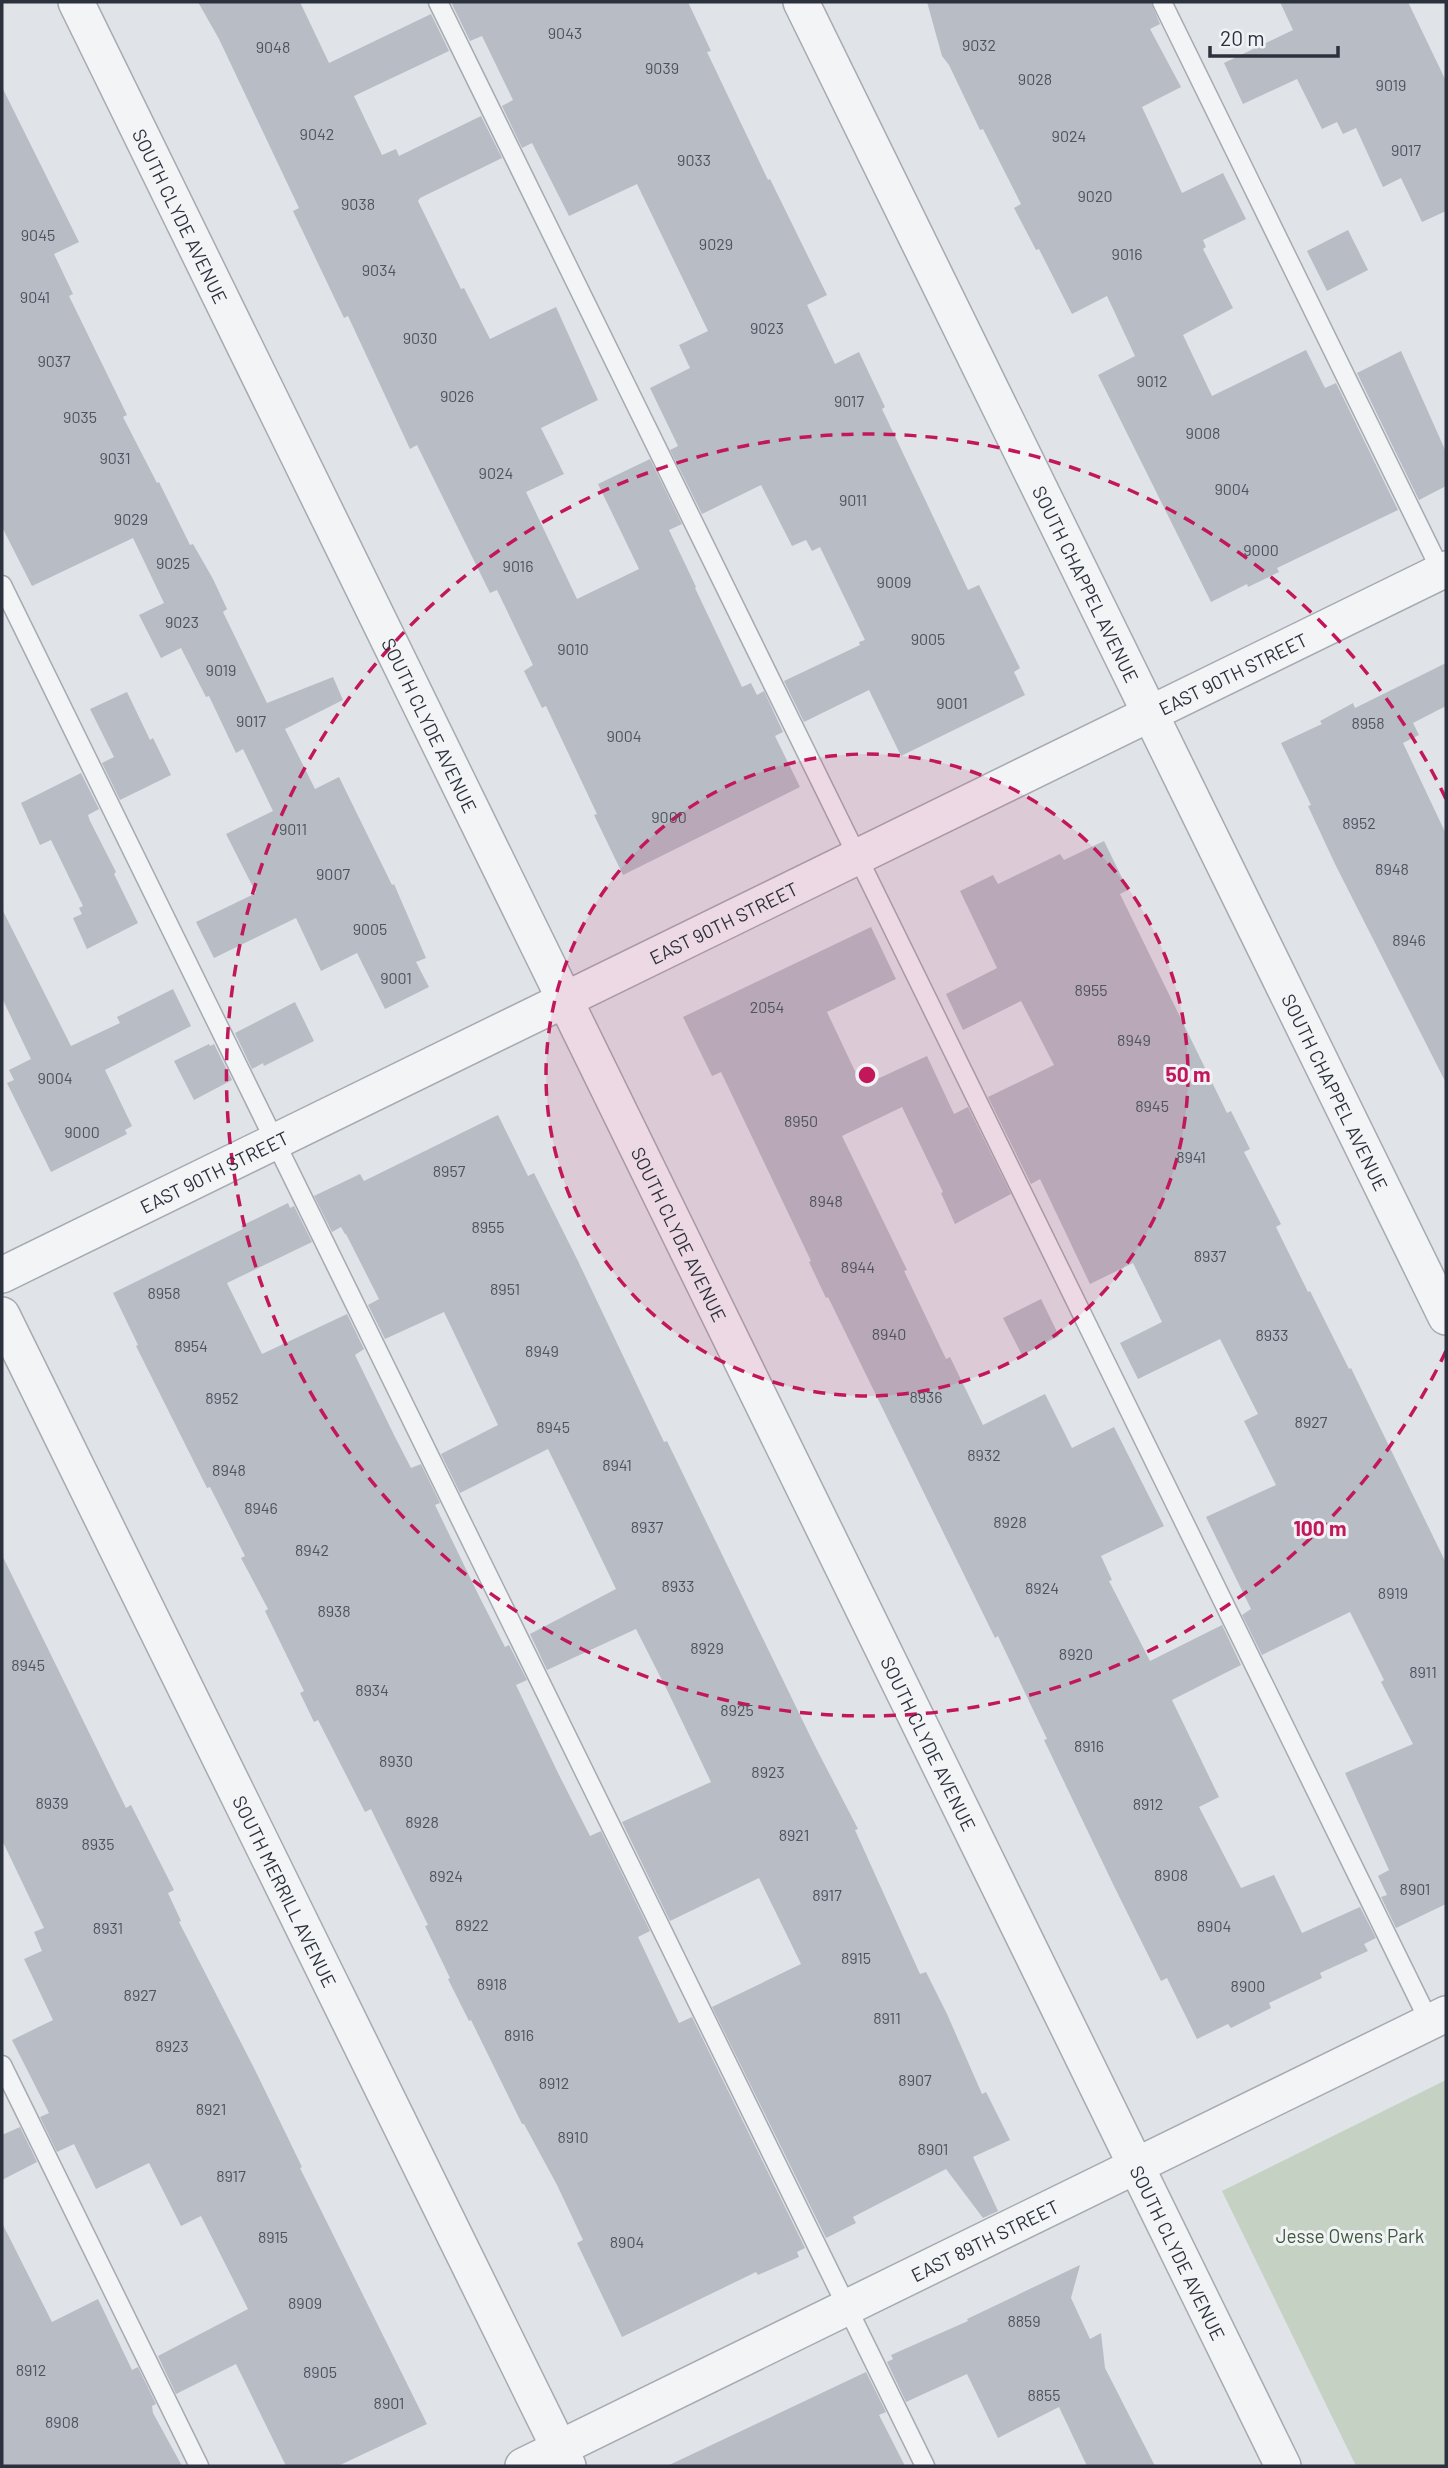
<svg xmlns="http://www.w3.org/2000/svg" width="1448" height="2468" viewBox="0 0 1448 2468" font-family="Barlow,sans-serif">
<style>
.green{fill:#c5d1c3}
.building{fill:#b8bcc4}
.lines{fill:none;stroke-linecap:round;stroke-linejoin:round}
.service-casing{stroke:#a6aab1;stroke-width:21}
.minor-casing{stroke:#a6aab1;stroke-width:38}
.service{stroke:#f3f4f6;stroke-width:18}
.minor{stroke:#f3f4f6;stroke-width:35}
.ring{fill:none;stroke:#c2185b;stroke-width:3.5;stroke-dasharray:12 9}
.labels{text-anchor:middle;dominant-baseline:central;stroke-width:6;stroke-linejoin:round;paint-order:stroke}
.number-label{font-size:16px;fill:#4e545f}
.street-label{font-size:19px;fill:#2b313d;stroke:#f0f2f5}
.park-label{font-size:19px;fill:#3e583a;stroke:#f0f2f5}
.centre{fill:#c2185b;stroke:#f0f2f5;stroke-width:3.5}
.ring-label{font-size:21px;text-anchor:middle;font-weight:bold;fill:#c2185b;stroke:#f0f2f5;stroke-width:6;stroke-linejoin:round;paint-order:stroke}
</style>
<rect width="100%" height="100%" fill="#e0e3e8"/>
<path class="green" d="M1446 2080V2466H1356L1222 2191Z"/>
<g class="building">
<path d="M198 2H300L329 63 431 14 449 51 354 96 382 155 396 149 399 156 481 116 502 158 420 198 418 201 461 289 464 288 490 339 556 307 598 400 541 428 564 474 526 492 577 599 639 569 598 484 650 459 682 524 669 530 696 587 695 588 742 687 751 683 757 695 764 691 783 732 775 736 800 787 623 875 594 815 597 814 546 706 542 708 524 671 533 665 497 590 490 593 417 445 410 449 348 316 344 318 293 211 299 208 219 39Z"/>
<path d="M456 2H688L711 51 707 52 768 180 770 179 827 295 807 305 835 364 859 352 885 407 882 409 968 590 979 585 1020 668 1014 672 1025 695 901 756 869 690 804 722 784 681 860 645 859 642 865 640 820 547 812 551 806 540 792 546 761 485 702 514 670 450 678 446 650 388 690 368 679 345 708 331 637 184 569 216 532 143 522 148 502 106 513 100 482 36 470 41 452 4Z"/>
<path d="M927 2H1151L1160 24 1150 29 1181 87 1142 107 1182 193 1223 173 1246 219 1203 240 1206 247 1203 249 1233 308 1183 335 1212 396 1306 350 1325 388 1336 383 1398 510 1277 568 1279 572 1248 587 1247 584 1211 602 1098 375 1135 356 1107 296 1072 314 1039 249 1036 250 1014 208 1021 204 983 129 980 130 949 65 942 56Z"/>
<path d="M1280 2H1408L1446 81V211L1422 222 1401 178 1383 187 1356 128 1343 134 1337 122 1322 129 1297 79 1243 104 1224 63 1293 30Z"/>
<path d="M2 87 79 242 54 254 73 294 69 296 127 415 123 417 157 483 159 482 190 545 193 544 213 579 227 609 223 612 267 703 333 677 343 700 285 729 315 789 339 777 392 885 394 884 426 958 416 962 429 987 385 1009 357 953 321 971 296 918 214 958 196 922 256 893 226 834 273 811 243 749 236 753 209 696 206 697 181 648 161 658 139 615 164 603 133 538 32 586 2 527Z"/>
<path d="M1348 230 1368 270 1327 291 1307 251Z"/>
<path d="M1401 351 1446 452V486L1419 500 1357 373Z"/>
<path d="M1446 663V706L1413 723 1419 735 1403 743 1446 834V1083L1335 864 1308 806 1311 805 1281 743 1322 724 1320 721 1353 703 1355 708Z"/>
<path d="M127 692 150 740 153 738 171 775 120 800 102 763 114 757 90 709Z"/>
<path d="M81 773 99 809 88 815 90 821 116 872 114 874 138 923 87 949 73 918 82 914 79 908 83 906 51 840 40 845 21 803Z"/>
<path d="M1104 841 1128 890 1120 894 1227 1113 1231 1111 1250 1149 1244 1152 1281 1224 1276 1227 1308 1292 1310 1291 1349 1369 1351 1368 1446 1563V1904L1396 1928 1381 1897 1387 1895 1378 1876 1389 1870 1345 1773 1413 1744 1381 1682 1384 1680 1350 1612 1262 1655 1242 1615 1251 1609 1206 1517 1276 1485 1244 1421 1258 1414 1220 1339 1138 1379 1120 1343 1162 1322 1133 1263 1090 1284 1040 1179 1031 1184 988 1097 1054 1065 1021 1001 963 1030 946 994 997 968 960 891 993 875 998 884 1060 854 1064 860Z"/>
<path d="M2 909 71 1046 120 1023 117 1017 173 989 191 1026 105 1070 132 1126 125 1130 127 1134 51 1172 7 1083 14 1080 9 1070 31 1059 2 998Z"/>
<path d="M871 927 896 979 827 1012 862 1086 927 1056 954 1114 968 1107 1011 1194 955 1224 941 1193 943 1192 902 1107 842 1136 907 1270 904 1271 946 1359 950 1357 983 1425 1045 1394 1072 1448 1114 1427 1164 1526 1101 1556 1112 1580 1109 1581 1150 1661 1222 1625 1241 1665 1172 1700 1219 1797 1199 1807 1241 1888 1274 1875 1302 1933 1360 1907 1376 1938 1364 1944 1368 1951 1320 1973 1322 1978 1269 2003 1271 2008 1231 2028 1228 2024 1197 2039 1167 1978 1161 1981 1113 1884 1044 1740 1047 1739 998 1636 995 1638 828 1297 826 1298 809 1262 811 1261 721 1072 712 1076 683 1017Z"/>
<path d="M295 1002 314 1041 264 1066 263 1063 252 1069 235 1033Z"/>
<path d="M209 1044 210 1046 214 1044 232 1080 194 1100 174 1061Z"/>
<path d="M498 1115 528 1176 534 1173 578 1261 664 1442 667 1441 815 1746 858 1829 855 1830 920 1974 926 1972 947 2014 982 2094 986 2092 1010 2140 973 2157 998 2211 983 2218 946 2169 853 2217 856 2223 826 2238 712 2007 801 1964 759 1878 670 1921 622 1822 711 1782 668 1692 636 1629 547 1670 530 1634 616 1589 577 1508 548 1449 460 1493 441 1454 498 1425 444 1312 385 1339 368 1305 379 1299 346 1234H345L341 1227 332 1232 314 1196 360 1174 364 1181Z"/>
<path d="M288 1203 290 1208 294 1206 312 1242 227 1283 262 1354 347 1314 364 1349 355 1355 394 1435 411 1468 421 1464 440 1503 435 1505 478 1594 505 1647 509 1645 527 1680 516 1685 558 1773 590 1836 601 1831 650 1931 638 1937 679 2023 692 2017 805 2248 797 2252 799 2257 758 2275 756 2272 622 2337 577 2243 583 2240 557 2185 524 2124H522L471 2020 469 2021 448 1979 450 1978 425 1926 428 1925 371 1809 365 1812 318 1720 314 1722 300 1693 304 1691 265 1611 268 1609 241 1558 245 1556 210 1487 207 1488 136 1346 138 1345 113 1293 243 1229 241 1226Z"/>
<path d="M1041 1299 1059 1336 1022 1355 1003 1318Z"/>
<path d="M2 1555 126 1808 131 1805 174 1890 168 1893 181 1921 179 1922 255 2070 302 2167 300 2168 427 2424 338 2466H286L236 2364 176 2394 158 2356 248 2309 201 2216 181 2226 149 2163 96 2189 74 2144 57 2152 40 2117 49 2113 12 2040 53 2020 24 1959 42 1951 34 1932 44 1928 2 1840Z"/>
<path d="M20 2127 37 2162 2 2180V2135Z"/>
<path d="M2 2223 52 2322 98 2299 132 2370 138 2367 156 2404 152 2406 153 2413 182 2466H2Z"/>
<path d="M1080 2265 1071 2298 1090 2339 1101 2333 1105 2368 1155 2466H1087L1059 2407 998 2438 967 2374 906 2402 887 2362 893 2359 891 2355 968 2321 967 2319Z"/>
<path d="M866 2372 886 2412 879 2415 905 2466H667Z"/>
</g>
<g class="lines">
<defs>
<g id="service">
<path d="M438 2 1430 2023"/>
<path d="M1162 2 1444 577"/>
<path d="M2 585 925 2466"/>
<path d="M2 2065 199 2466"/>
</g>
<g id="minor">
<path id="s1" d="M76 2 1283 2466"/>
<path id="s2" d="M801 2 1446 1317"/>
<path id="s3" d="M2 1275 1446 569"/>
<path id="s4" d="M2 1315 568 2466"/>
<path id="s5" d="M523 2466 1446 2014"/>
</g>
</defs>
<use href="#service" class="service-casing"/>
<use href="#minor" class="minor-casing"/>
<use href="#service" class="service"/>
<use href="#minor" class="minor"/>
</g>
<circle cx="867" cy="1075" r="321" fill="#c2185b" fill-opacity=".12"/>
<g class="ring">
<circle cx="867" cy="1075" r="321"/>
<path d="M1446 1351A641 641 0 1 1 1446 799"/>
</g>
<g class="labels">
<g class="number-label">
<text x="565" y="32">9043</text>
<text x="979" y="44">9032</text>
<text x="273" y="46">9048</text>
<text x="662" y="67">9039</text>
<text x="1035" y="78">9028</text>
<text x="1391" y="84">9019</text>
<text x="317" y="133">9042</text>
<text x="1069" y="135">9024</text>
<text x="1406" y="149">9017</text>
<text x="694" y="159">9033</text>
<text x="1095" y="195">9020</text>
<text x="358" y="203">9038</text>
<text x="38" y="234">9045</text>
<text x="716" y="243">9029</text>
<text x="1127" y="253">9016</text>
<text x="379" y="269">9034</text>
<text x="35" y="296">9041</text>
<text x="767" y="327">9023</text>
<text x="420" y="337">9030</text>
<text x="54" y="360">9037</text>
<text x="1152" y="380">9012</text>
<text x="457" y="395">9026</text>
<text x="849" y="400">9017</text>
<text x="80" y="416">9035</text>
<text x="1203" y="432">9008</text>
<text x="115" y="457">9031</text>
<text x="496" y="472">9024</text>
<text x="1232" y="488">9004</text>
<text x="853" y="499">9011</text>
<text x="131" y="518">9029</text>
<text x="1261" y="549">9000</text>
<text x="173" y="562">9025</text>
<text x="518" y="565">9016</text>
<text x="894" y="581">9009</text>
<text x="182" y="621">9023</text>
<text x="928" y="638">9005</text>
<text x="573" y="648">9010</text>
<text x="221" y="669">9019</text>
<text x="952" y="702">9001</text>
<text x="251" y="720">9017</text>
<text x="1368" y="722">8958</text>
<text x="624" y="735">9004</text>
<text x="669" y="816">9000</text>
<text x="1359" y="822">8952</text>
<text x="293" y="828">9011</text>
<text x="1392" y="868">8948</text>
<text x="333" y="873">9007</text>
<text x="370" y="928">9005</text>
<text x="1409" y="939">8946</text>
<text x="396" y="977">9001</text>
<text x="1091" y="989">8955</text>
<text x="767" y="1006">2054</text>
<text x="1134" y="1039">8949</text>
<text x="55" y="1077">9004</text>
<text x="1152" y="1105">8945</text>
<text x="801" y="1120">8950</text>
<text x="82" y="1131">9000</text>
<text x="1191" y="1156">8941</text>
<text x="449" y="1170">8957</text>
<text x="826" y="1200">8948</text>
<text x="488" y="1226">8955</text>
<text x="1210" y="1255">8937</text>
<text x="858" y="1266">8944</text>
<text x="505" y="1288">8951</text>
<text x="164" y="1292">8958</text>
<text x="889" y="1333">8940</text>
<text x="1272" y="1334">8933</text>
<text x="191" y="1345">8954</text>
<text x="542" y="1350">8949</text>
<text x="926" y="1396">8936</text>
<text x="222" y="1397">8952</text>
<text x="1311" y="1421">8927</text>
<text x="553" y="1426">8945</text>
<text x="984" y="1454">8932</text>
<text x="617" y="1464">8941</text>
<text x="229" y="1469">8948</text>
<text x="261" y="1507">8946</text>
<text x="1010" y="1521">8928</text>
<text x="647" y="1526">8937</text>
<text x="312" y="1549">8942</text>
<text x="678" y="1585">8933</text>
<text x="1042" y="1587">8924</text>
<text x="1393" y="1592">8919</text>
<text x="334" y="1610">8938</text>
<text x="707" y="1647">8929</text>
<text x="1076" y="1653">8920</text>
<text x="28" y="1664">8945</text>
<text x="1423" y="1671">8911</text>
<text x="372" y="1689">8934</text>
<text x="737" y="1709">8925</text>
<text x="1089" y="1745">8916</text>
<text x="396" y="1760">8930</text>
<text x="768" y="1771">8923</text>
<text x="52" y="1802">8939</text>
<text x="1148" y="1803">8912</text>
<text x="422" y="1821">8928</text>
<text x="794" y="1834">8921</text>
<text x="98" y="1843">8935</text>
<text x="1171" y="1874">8908</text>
<text x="446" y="1875">8924</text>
<text x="1415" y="1888">8901</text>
<text x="827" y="1894">8917</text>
<text x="472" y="1924">8922</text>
<text x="1214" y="1925">8904</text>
<text x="108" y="1927">8931</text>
<text x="856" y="1957">8915</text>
<text x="492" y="1983">8918</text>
<text x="1248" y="1985">8900</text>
<text x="140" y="1994">8927</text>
<text x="887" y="2017">8911</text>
<text x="519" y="2034">8916</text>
<text x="172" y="2045">8923</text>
<text x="915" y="2079">8907</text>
<text x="554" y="2082">8912</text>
<text x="211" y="2108">8921</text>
<text x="573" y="2136">8910</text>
<text x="933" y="2148">8901</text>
<text x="231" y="2175">8917</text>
<text x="273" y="2236">8915</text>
<text x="627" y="2241">8904</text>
<text x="305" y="2302">8909</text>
<text x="1024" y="2320">8859</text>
<text x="31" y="2369">8912</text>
<text x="320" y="2371">8905</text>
<text x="1044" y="2394">8855</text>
<text x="389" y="2402">8901</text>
<text x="62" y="2421">8908</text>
</g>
<g class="street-label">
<text stroke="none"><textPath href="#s1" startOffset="238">SOUTH CLYDE AVENUE</textPath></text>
<text stroke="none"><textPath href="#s2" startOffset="648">SOUTH CHAPPEL AVENUE</textPath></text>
<text stroke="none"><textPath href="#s3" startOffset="1370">EAST 90TH STREET</textPath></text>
<text stroke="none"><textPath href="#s1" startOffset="805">SOUTH CLYDE AVENUE</textPath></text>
<text stroke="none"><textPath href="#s3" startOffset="803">EAST 90TH STREET</textPath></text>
<text stroke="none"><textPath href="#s2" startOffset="1214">SOUTH CHAPPEL AVENUE</textPath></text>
<text stroke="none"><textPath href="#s3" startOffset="236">EAST 90TH STREET</textPath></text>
<text stroke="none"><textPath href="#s1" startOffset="1372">SOUTH CLYDE AVENUE</textPath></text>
<text stroke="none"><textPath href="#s1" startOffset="1939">SOUTH CLYDE AVENUE</textPath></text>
<text stroke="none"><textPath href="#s4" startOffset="642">SOUTH MERRILL AVENUE</textPath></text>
<text stroke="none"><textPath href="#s5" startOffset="514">EAST 89TH STREET</textPath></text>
<text stroke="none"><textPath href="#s1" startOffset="2506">SOUTH CLYDE AVENUE</textPath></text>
</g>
<g class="park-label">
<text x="1350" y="2235">Jesse Owens Park</text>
</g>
</g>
<circle cx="867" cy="1075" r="10" class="centre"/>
<g class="ring-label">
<text x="1188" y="1082">50 m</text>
<text x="1320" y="1536">100 m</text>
</g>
<rect width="1448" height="2468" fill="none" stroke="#2b313d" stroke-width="7"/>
<path d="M1210 46v10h128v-10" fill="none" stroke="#2b313d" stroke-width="3.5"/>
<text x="1220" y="46" font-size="21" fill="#2b313d" stroke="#f0f2f5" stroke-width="5" paint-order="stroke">20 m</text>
</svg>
